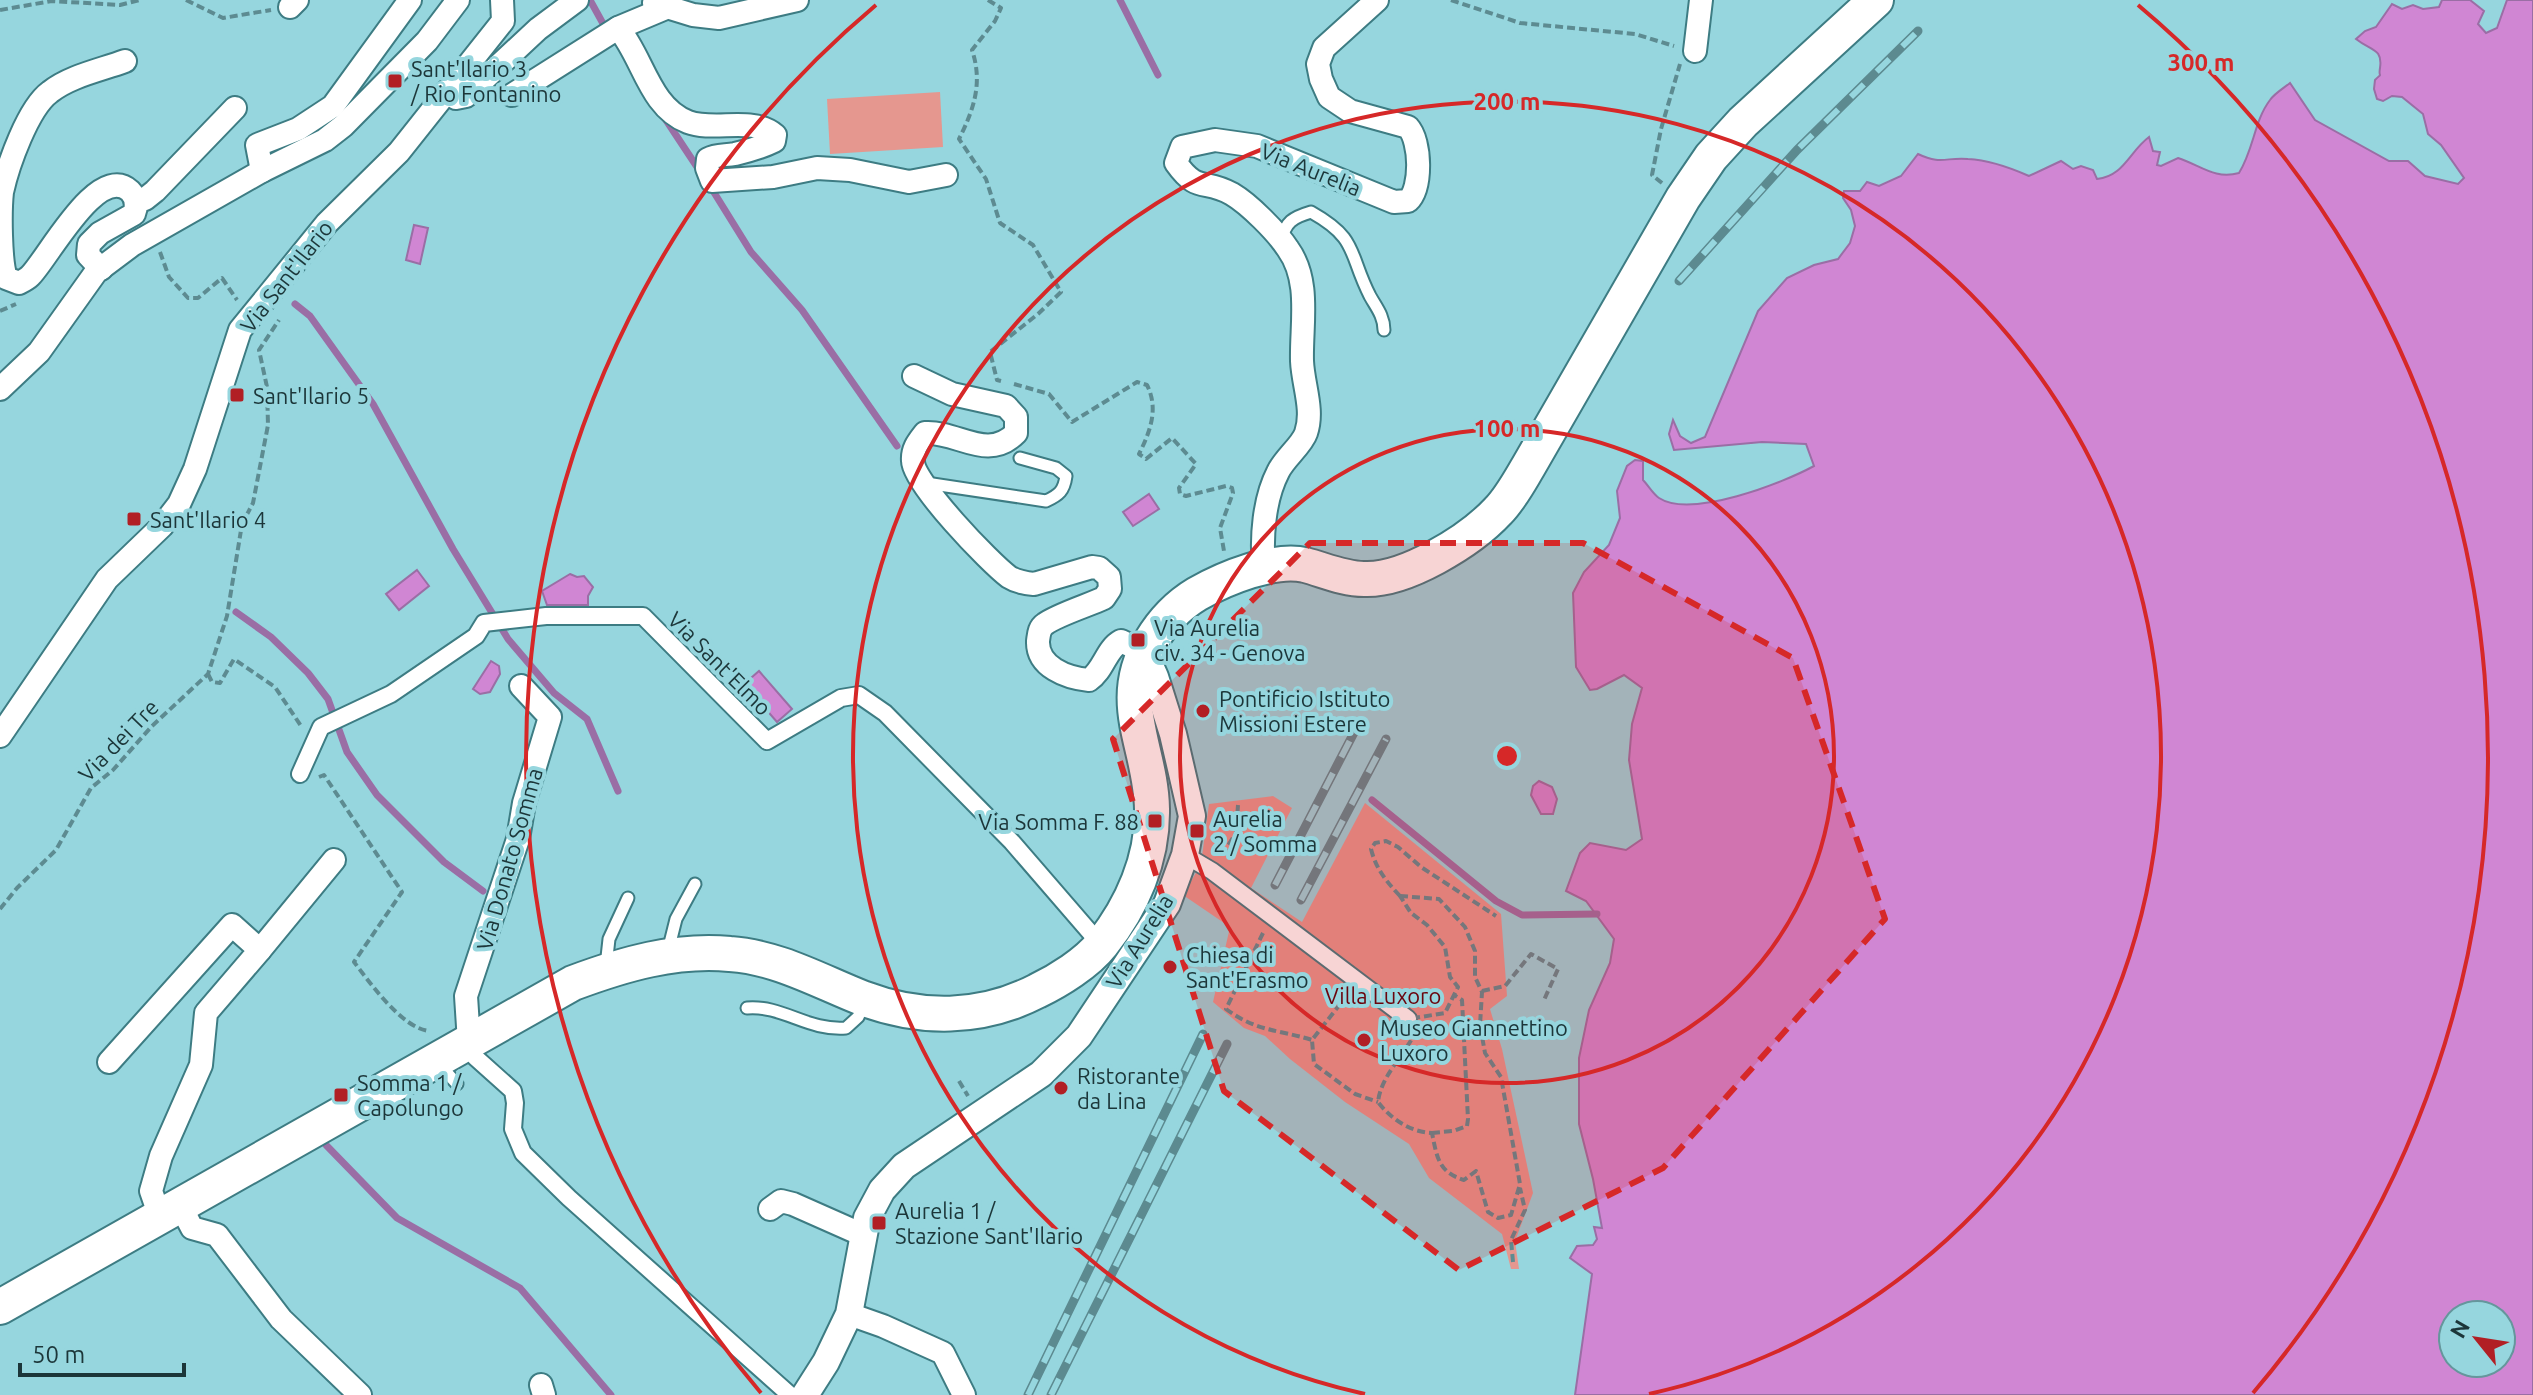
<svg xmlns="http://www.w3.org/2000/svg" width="2533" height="1395" viewBox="0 0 2533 1395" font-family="Ubuntu,sans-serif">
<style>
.green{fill:#e5978f}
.water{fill:#d086d3;stroke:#9a6ea5;stroke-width:2;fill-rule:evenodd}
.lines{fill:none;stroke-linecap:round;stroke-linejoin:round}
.stream{stroke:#9a6ea5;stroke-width:7}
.service-casing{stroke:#3d7c83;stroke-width:15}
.pedestrian-casing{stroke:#3d7c83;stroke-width:20}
.minor-casing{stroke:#3d7c83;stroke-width:26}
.tertiary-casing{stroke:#3d7c83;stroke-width:30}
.primary-casing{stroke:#3d7c83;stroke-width:38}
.path{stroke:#5d8b91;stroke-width:4;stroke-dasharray:8 4;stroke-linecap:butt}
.service{stroke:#fff;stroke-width:11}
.pedestrian{stroke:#fff;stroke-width:16}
.minor{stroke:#fff;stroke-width:22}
.tertiary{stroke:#fff;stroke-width:26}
.primary{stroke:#fff;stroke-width:34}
.rail-casing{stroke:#5c8a90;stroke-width:9}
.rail{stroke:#96d6de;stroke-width:6;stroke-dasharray:18;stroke-linecap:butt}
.marked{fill:#d62828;fill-opacity:0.2;stroke:#d62828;stroke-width:6;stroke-dasharray:16 10;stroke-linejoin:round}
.ring{fill:none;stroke:#d62828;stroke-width:4}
.poi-dot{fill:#b11f24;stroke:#96d6de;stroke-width:3}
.labels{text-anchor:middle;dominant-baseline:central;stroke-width:8;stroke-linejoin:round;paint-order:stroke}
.poi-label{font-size:22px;fill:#1c3639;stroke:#96d6de;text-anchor:start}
.street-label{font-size:22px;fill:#1c3639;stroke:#96d6de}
.park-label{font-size:22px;fill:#6b040c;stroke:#96d6de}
.centre{fill:#d62828;stroke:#96d6de;stroke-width:4}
.ring-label{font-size:24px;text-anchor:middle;font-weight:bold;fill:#d62828;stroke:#96d6de;stroke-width:8;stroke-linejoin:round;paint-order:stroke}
</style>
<rect width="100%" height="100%" fill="#96d6de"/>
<g class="green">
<path d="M940 92 943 147 830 154 827 99Z"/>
<path d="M1273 796 1292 808 1251 888 1302 922 1365 803 1501 914 1507 996 1490 1009 1502 1049 1533 1193 1515 1241 1519 1269H1511L1502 1234 1429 1178 1409 1144 1345 1102 1290 1059 1265 1036 1244 1028 1213 1002 1230 927 1183 895 1201 864 1209 804Z"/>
</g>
<g class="water">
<path d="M2442 0H2470L2484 11 2478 24 2486 33 2497 28 2507 0H2533V1395H1575L1592 1274 1570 1258 1577 1246 1593 1245 1597 1239 1594 1227 1602 1228 1593 1179 1579 1124V1058L1589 1010 1610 963 1614 939 1586 901 1566 891 1580 853 1590 843 1626 850 1642 839 1629 760 1632 724 1642 688 1624 675 1597 689 1590 690 1576 667 1573 593 1584 572 1609 545 1620 518 1617 491 1627 466 1635 460 1643 461V480C1648 485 1653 494 1659 498 1691 519 1783 483 1814 466L1806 444 1762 442 1674 450 1669 434 1673 420 1680 436 1691 443 1705 437 1758 311 1787 278 1814 265 1838 259 1850 243 1855 226 1851 210 1843 198 1844 191H1860L1867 182 1879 186 1901 176 1918 154C1941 165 1946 157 1968 159 1988 160 2011 168 2029 176L2061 161 2073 169 2081 166 2093 170 2097 179C2124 176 2129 152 2149 137L2153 151 2160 152 2157 165 2161 166 2178 158C2200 165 2215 180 2239 173 2254 149 2254 121 2270 100 2275 93 2284 88 2290 83L2315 120 2389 161H2408L2425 176 2458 184 2464 178 2441 145 2428 134 2423 114 2402 97 2392 96 2383 101 2377 99 2374 89 2375 80C2384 71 2378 80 2380 68 2383 48 2371 51 2356 39L2365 31 2376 27 2392 4 2402 9 2413 5 2423 9 2439 7ZM2453 1315H2501V1363H2453Z"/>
<path d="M414 225 428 228 420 264 406 260Z"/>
<path d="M1149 494 1159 509 1133 526 1123 512Z"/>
<path d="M417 570 429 586 399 610 386 594Z"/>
<path d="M570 574 577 577 584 576 593 587 588 596V605H547L542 591Z"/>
<path d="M491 661 499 666 500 674 490 692 480 694 473 689Z"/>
<path d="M759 671 792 709 777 722 744 684Z"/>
<path d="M1539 781 1552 787 1557 799 1553 814H1541L1531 795 1533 786Z"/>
</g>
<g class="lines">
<g class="stream">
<path d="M590 0 606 29"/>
<path d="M1120 0 1158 75"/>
<path d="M664 117 701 173"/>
<path d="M710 186 751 252 802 310 897 446"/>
<path d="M295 304 310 316 373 404 453 549 508 639 554 693 587 719 618 791"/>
<path d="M236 612 271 637 308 673 328 699 347 752 377 795 444 862 483 891"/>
<path d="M1372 800 1496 901 1522 915 1597 914"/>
<path d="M326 1145 397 1218 520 1288 611 1395"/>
</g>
<defs>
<g id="service">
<path d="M1282 241C1284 222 1294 217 1311 212 1359 239 1348 253 1370 296 1376 307 1384 316 1384 330"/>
<path d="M926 483 1046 501C1059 495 1064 491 1066 476L1056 468 1020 458"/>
<path d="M668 951 676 919 695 884"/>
<path d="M606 966 609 939 628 898"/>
<path d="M747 1008C783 1005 807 1031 846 1028L858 1017 864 1004"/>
<path d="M440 1065 457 1084"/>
</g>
<g id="pedestrian">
<path d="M300 774 321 727 391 694 476 636 484 623 546 616H643L767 741 841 698 859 695 885 713 1012 842 1101 945"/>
<path d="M1185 855 1212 871 1408 1019"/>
<path d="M469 1042 475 1057 513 1091 515 1103 513 1129 523 1153 569 1198 790 1395"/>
</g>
<g id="minor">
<path d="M654 3 693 15 719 18 797 0"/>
<path d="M290 7 297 0"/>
<path d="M618 28C643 57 649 107 688 122 714 132 753 116 775 135L774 141C762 147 748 151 735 154 725 156 717 154 708 159L707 168 712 181 773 177 817 168 850 170 909 182 946 175"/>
<path d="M1695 51 1701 0"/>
<path d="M446 92 456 98 466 96 538 29 577 0"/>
<path d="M512 95 618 28 668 7"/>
<path d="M262 171 257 145 298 129 333 106 410 0"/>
<path d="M136 201 145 199 155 191 235 108"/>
<path d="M101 269 88 255 89 244 100 233 134 214C137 206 137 198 130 191 98 161 47 260 30 276 27 279 23 281 19 283L6 278C0 261 0 210 2 192 8 165 28 108 50 92 70 76 101 70 125 61"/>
<path d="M914 376 952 394 1006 406 1016 417V433C987 462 958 431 925 433 918 442 912 449 913 461 913 483 990 563 1009 577 1017 582 1025 583 1034 584L1092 567 1099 568 1109 577 1110 589 1104 598C1089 605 1057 615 1045 624 1039 628 1039 634 1038 641 1037 667 1067 678 1089 680 1104 670 1106 649 1121 641L1144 652"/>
<path d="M0 389 39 352 96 272 132 245 262 171 325 140 343 126 427 41 458 0"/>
<path d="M1264 567C1261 538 1264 499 1278 472 1284 459 1302 445 1306 433 1314 410 1303 385 1302 361 1301 324 1311 281 1288 249 1277 232 1249 204 1232 194 1204 178 1198 194 1176 163L1182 147 1215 140 1257 146 1394 202 1408 201C1422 188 1421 141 1408 127L1350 111 1329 97 1321 79 1318 64 1324 48 1377 0"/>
<path d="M0 736 107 579 162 526 179 504 195 469 240 330 327 223 399 152 503 21 502 0"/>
<path d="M260 950 334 860"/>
<path d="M469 1042 466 996 518 839 524 803 550 717 521 686"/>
<path d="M109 1062 232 925 260 950 206 1013 201 1065 161 1156 151 1191 160 1217"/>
<path d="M180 1205 192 1228 217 1235 281 1319 360 1395"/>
<path d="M770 1209 781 1201 793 1204 863 1235"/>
<path d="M849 1314 883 1326 943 1353 964 1395"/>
<path d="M541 1385 544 1395"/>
</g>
<path id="tertiary" d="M805 1395 826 1362 849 1314 867 1218 882 1190 904 1166 1041 1074 1079 1036 1167 904 1185 855 1192 816 1173 734 1155 677 1144 652"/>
<path id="primary" d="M0 1307 573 983C624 964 675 949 730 954 777 957 819 981 862 998 920 1020 981 1020 1037 991 1058 981 1087 963 1102 944 1132 906 1153 859 1152 809 1151 747 1114 702 1151 641 1163 621 1177 606 1197 594 1225 578 1274 558 1305 565 1324 570 1344 579 1364 579 1405 581 1470 541 1498 511 1510 499 1519 482 1528 467L1683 198 1711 157 1743 122 1876 0"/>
</defs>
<use href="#service" class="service-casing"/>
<use href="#pedestrian" class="pedestrian-casing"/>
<use href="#minor" class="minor-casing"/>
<use href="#tertiary" class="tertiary-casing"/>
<use href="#primary" class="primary-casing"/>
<g class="path">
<path d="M186 0 223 18 271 10"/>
<path d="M988 0 1001 8 995 21 972 50C983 83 974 109 959 139L986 179 1000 223 1033 245 1061 292 1038 314 990 352 997 380 1001 381"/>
<path d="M1451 0 1520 23 1635 34 1674 46"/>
<path d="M0 10 52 1 120 5 140 0"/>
<path d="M1662 183 1652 175 1661 129 1680 64"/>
<path d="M160 252 169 277 188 298H198L222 278 237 300"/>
<path d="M0 311 16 304"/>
<path d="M1014 384 1049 394 1072 422 1137 382 1147 385C1159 409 1150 432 1139 454L1146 459 1172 438 1196 464 1179 488 1180 494 1186 496 1226 486 1232 488 1233 493 1220 528 1224 551"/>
<path d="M208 674 212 682 220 683 234 659 275 687 301 726"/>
<path d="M319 777 324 775 402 892 354 962C371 984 402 1028 429 1031"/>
<path d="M1222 855 1236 833 1238 805"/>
<path d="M1400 896 1439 899 1465 927 1475 951V977L1482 992 1480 1025 1485 1053 1501 1077 1520 1184 1511 1215 1498 1218 1488 1212 1476 1171 1464 1180C1438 1172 1437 1157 1432 1133 1410 1132 1391 1119 1378 1102 1381 1076 1403 1057 1415 1033L1408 1019 1445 1013 1458 987 1450 977 1445 947 1427 925 1411 913Z"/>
<path d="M1400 896C1386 881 1376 869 1371 849L1375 843 1386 841 1398 847 1421 867 1496 916"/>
<path d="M0 909 17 888 56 850 91 788 113 770 152 726 208 674 227 616 242 524 253 503 268 425 267 387 259 350 279 320"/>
<path d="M1263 933 1226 1009C1257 1032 1277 1029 1312 1040"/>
<path d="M1482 991 1505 986 1531 954 1558 969 1544 1000"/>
<path d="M1348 994 1312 1040 1314 1064 1355 1094 1378 1102"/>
<path d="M959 1081 968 1096"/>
<path d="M1432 1133 1453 1131 1467 1126 1468 1119 1462 1000 1454 995"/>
<path d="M1513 1262 1511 1240 1525 1210 1520 1188"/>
</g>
<use href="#service" class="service"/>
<use href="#pedestrian" class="pedestrian"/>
<use href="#minor" class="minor"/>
<use href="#tertiary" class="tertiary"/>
<use href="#primary" class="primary"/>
<defs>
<g id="rail">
<path d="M1679 281 1797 150 1918 31"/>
<path d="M1275 885 1359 723"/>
<path d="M1301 900 1386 739"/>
<path d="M1028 1395 1203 1034"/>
<path d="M1051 1395 1227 1044"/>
</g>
</defs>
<use href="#rail" class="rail-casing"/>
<use href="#rail" class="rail"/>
</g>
<path class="marked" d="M1310 543H1583L1793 658 1885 919 1663 1168 1459 1270 1224 1091 1113 739Z"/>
<g class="ring">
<circle cx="1507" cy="756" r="327"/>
<path d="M1365 1394A654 654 0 1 1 1649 1394"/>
<path d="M761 1393A981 981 0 0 1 876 5M2138 5A981 981 0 0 1 2253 1393"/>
</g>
<g class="poi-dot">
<rect x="387" y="73" width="16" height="16" rx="4"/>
<rect x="229" y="387" width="16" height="16" rx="4"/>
<rect x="126" y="511" width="16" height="16" rx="4"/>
<rect x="1130" y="632" width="16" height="16" rx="4"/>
<circle cx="1203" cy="711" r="8"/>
<rect x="1147" y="813" width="16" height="16" rx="4"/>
<rect x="1189" y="823" width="16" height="16" rx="4"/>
<circle cx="1170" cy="967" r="8"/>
<circle cx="1364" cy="1040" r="8"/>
<circle cx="1061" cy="1088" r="8"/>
<rect x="333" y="1087" width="16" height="16" rx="4"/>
<rect x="871" y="1215" width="16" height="16" rx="4"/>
</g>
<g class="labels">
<g class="poi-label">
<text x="411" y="68">Sant'Ilario 3<tspan x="411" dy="25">/ Rio Fontanino</tspan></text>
<text x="253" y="395">Sant'Ilario 5</text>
<text x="150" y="519">Sant'Ilario 4</text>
<text x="1154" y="627">Via Aurelia<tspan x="1154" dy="25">civ. 34 - Genova</tspan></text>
<text x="1219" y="698">Pontificio Istituto<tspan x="1219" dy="25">Missioni Estere</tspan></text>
<text x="1213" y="818">Aurelia<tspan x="1213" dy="25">2 / Somma</tspan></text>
<text x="1139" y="821" text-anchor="end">Via Somma F. 88</text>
<text x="1186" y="954">Chiesa di<tspan x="1186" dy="25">Sant'Erasmo</tspan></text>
<text x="1380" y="1027">Museo Giannettino<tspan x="1380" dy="25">Luxoro</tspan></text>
<text x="1077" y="1075">Ristorante<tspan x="1077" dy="25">da Lina</tspan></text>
<text x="357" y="1082">Somma 1 /<tspan x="357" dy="25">Capolungo</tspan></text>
<text x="895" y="1210">Aurelia 1 /<tspan x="895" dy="25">Stazione Sant'Ilario</tspan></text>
</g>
<g class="street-label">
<text transform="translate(1311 169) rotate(22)">Via Aurelia</text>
<text transform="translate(286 276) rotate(-52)">Via Sant'Ilario</text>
<text transform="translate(720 663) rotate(45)">Via Sant'Elmo</text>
<text transform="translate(118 740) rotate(-46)">Via dei Tre</text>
<text transform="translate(509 859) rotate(-74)">Via Donato Somma</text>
<text transform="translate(1139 941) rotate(-58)">Via Aurelia</text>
</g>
<g class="park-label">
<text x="1383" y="995">Villa Luxoro</text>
</g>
</g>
<circle cx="1507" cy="756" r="12" class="centre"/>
<g class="ring-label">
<text x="2201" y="71">300 m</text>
<text x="1507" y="110">200 m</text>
<text x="1507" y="437">100 m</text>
</g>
<g transform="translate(2477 1339) rotate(300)"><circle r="38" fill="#96d6de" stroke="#65969c" stroke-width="2"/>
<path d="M0-6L14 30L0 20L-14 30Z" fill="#b11f24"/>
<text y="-12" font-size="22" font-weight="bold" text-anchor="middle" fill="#1c3639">N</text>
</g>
<path d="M20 1363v12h164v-12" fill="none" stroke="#1c3639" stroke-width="4"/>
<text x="32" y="1363" font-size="24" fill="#1c3639" stroke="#96d6de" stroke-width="6" paint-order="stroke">50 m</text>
</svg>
